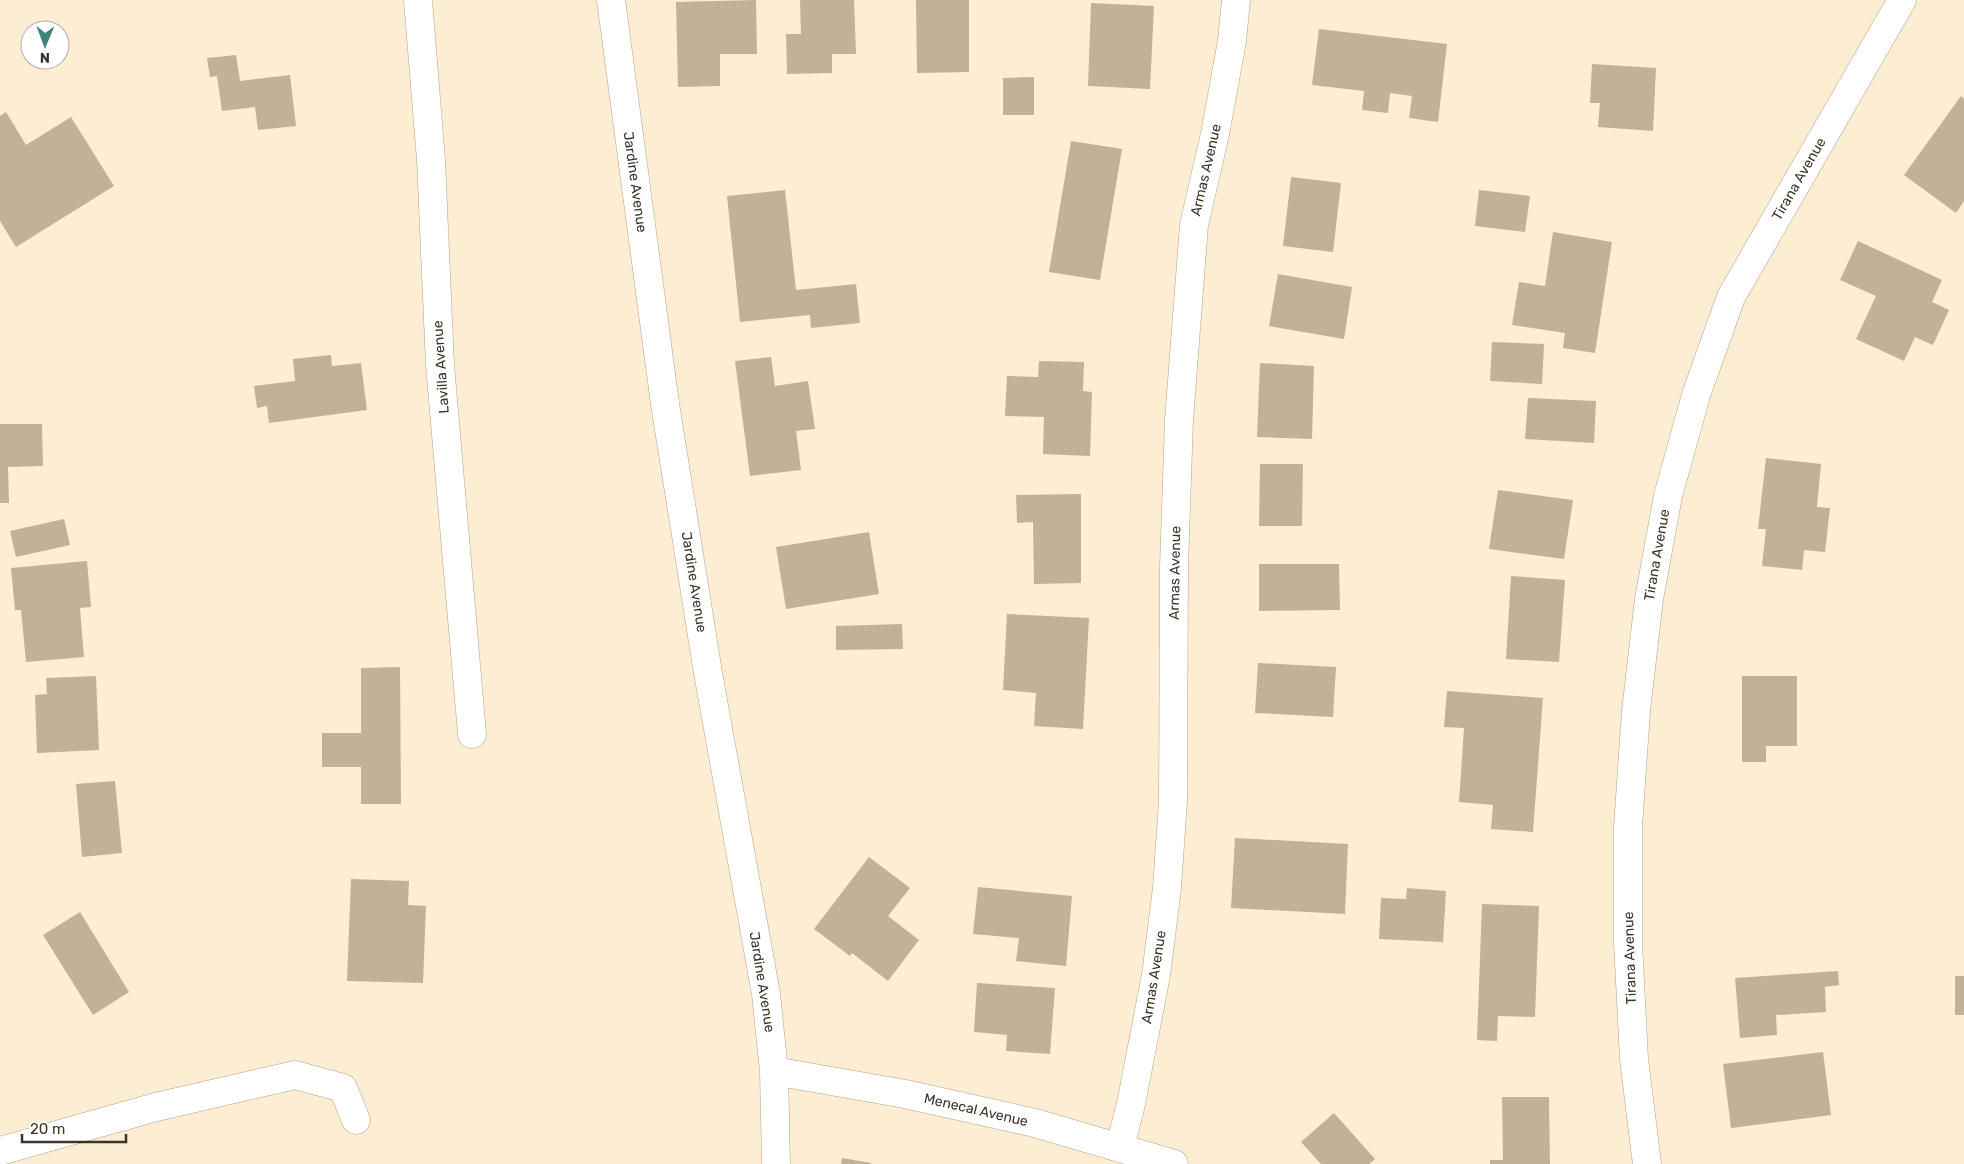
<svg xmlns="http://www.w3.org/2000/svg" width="1964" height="1164" viewBox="0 0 1964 1164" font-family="Rubik,sans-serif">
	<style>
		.building { fill: #c0b197 }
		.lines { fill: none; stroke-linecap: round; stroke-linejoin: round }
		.street-casing { stroke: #b2a389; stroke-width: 29 }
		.street { stroke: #fff; stroke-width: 28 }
		.labels { text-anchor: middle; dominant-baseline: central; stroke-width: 4.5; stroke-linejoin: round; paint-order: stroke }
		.street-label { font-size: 14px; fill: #3a3429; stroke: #fff }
	</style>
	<rect width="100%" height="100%" fill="#fdedd2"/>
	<path class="building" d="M756 0 757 54H720V86L678 87 676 2Z
		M800 0H854L856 54H832V73L787 74 786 34H801Z
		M916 0H969V72L917 73Z
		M1091 3 1154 6 1150 89 1088 86Z
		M1319 29 1447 44 1438 122 1409 118 1412 96 1390 93 1388 113 1362 110 1364 91 1312 85Z
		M236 55 240 81 290 75 296 126 258 130 255 107 222 111 217 76 210 77 207 58Z
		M1592 64 1656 68 1653 131 1598 127 1600 103H1590Z
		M1034 77V115H1003V78Z
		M1961 96 1964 99V201L1956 213 1904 175Z
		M6 112 26 145 71 117 114 186 16 247 0 221V116Z
		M1071 141 1122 149 1100 280 1049 272Z
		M1291 177 1341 183 1333 252 1283 246Z
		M785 190 796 290 856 284 860 323 811 328 810 315 740 322 727 196Z
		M1479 190 1530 196 1525 232 1475 226Z
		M1553 232 1612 242 1595 353 1563 348 1565 333 1512 325 1519 282 1545 286Z
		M1858 241 1942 280 1932 302 1949 310 1933 345 1915 337 1904 361 1856 339 1876 296 1840 280Z
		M1278 274 1352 287 1344 339 1269 326Z
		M1492 342 1544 344 1542 384 1490 381Z
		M331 355 332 366 361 363 367 410 269 423 267 406 257 408 254 386 295 381 293 359Z
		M771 357 775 386 808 381 815 429 796 431 801 470 750 476 735 361Z
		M1039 361 1084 362 1083 391 1092 392 1090 456 1043 454 1044 417 1005 416 1007 376 1038 377Z
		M1260 363 1314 366 1312 439 1257 437Z
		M1528 398 1596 401 1594 443 1525 439Z
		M0 424H42L43 466 8 467 9 503H0Z
		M1766 458 1821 464 1817 507 1830 508 1825 552 1804 550 1802 570 1762 566 1766 529H1758Z
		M1260 464H1303L1302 526H1259Z
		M1498 490 1573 500 1564 559 1489 549Z
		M1081 494V583L1034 584 1033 522 1017 523 1016 495Z
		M64 519 70 545 16 557 10 531Z
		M869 532 879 594 786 609 776 547Z
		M87 561 91 607 80 608 84 657 26 662 21 610H15L11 568Z
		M1259 564H1339L1340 610 1259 611Z
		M1511 576 1565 580 1559 662 1506 659Z
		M1007 614 1089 618 1083 729 1034 726 1036 693 1003 690Z
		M902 624 903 649 836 650V626Z
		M1258 663 1336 667 1333 717 1255 713Z
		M400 667 401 804H361V767H322V733H361V668Z
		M96 676 99 750 37 753 35 695 47 694 46 678Z
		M1742 676H1797V746H1766V762H1742Z
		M1447 691 1543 698 1533 832 1491 829 1493 805 1459 802 1464 728 1444 727Z
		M115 781 122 853 82 857 76 784Z
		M1235 838 1348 844 1345 914 1231 908Z
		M869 857 910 888 888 916 919 940 888 981 852 953 850 956 814 929Z
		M351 879 409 881 408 905 426 906 423 983 347 981Z
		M978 887 1072 896 1066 966 1016 961 1019 938 973 934Z
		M1407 888 1446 891 1443 942 1379 939 1381 898 1406 899Z
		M1482 904 1539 906 1535 1017 1498 1016 1497 1041 1477 1040Z
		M80 912 129 992 93 1015 43 935Z
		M1838 971 1839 985 1825 987 1826 1012 1776 1015 1777 1035 1740 1038 1735 978Z
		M1955 976H1964V1015H1955Z
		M977 983 1055 988 1050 1054 1006 1051 1007 1035 974 1032Z
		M1823 1052 1831 1115 1731 1128 1723 1064Z
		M1502 1097H1549L1550 1164H1490V1160H1503Z
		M1334 1113 1375 1159 1369 1164H1321L1301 1142Z
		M842 1158 871 1163V1164H841Z"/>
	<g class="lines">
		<defs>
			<path id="street" d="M418 0 431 160 440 365 472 734
				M611 0 665 404 708 673 766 994 774 1071 776 1164
				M774 1071 905 1094 1035 1123 1174 1164
				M1120 1147 1131 1104 1156 975 1167 888 1173 801 1174 567 1179 420 1194 225 1215 134 1232 41 1236 0
				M0 1151 156 1107 295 1075 343 1088 356 1120
				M1647 1164 1634 1059 1628 943V827L1636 711 1649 599 1668 496 1696 395 1731 297 1902 0"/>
		</defs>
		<use href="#street" class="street-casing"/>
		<use href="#street" class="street"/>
	</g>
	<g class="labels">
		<g class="street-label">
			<text transform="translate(1206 170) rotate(-77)">Armas Avenue</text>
			<text transform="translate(1799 179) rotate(-60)">Tirana Avenue</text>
			<text transform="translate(635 182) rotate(82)">Jardine Avenue</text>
			<text transform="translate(441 367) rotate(-94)">Lavilla Avenue</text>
			<text transform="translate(1657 555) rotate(-80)">Tirana Avenue</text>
			<text transform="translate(1175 573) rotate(-89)">Armas Avenue</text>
			<text transform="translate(694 582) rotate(81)">Jardine Avenue</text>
			<text transform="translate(1630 958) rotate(-92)">Tirana Avenue</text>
			<text transform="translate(1154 977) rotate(-81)">Armas Avenue</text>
			<text transform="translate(762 982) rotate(81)">Jardine Avenue</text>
			<text transform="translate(976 1110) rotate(13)">Menecal Avenue</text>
		</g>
	</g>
	<g transform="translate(45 45) rotate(181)"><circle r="24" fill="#ffffff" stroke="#b0aea9"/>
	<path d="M0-4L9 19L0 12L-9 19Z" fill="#3e8378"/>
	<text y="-8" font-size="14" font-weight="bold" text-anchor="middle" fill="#3a3429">N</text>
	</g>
	<path d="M22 1134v8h104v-8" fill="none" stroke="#3a3429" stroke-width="2.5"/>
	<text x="30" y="1134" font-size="15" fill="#3a3429" stroke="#ffffff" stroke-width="4" paint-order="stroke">20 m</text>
</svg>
